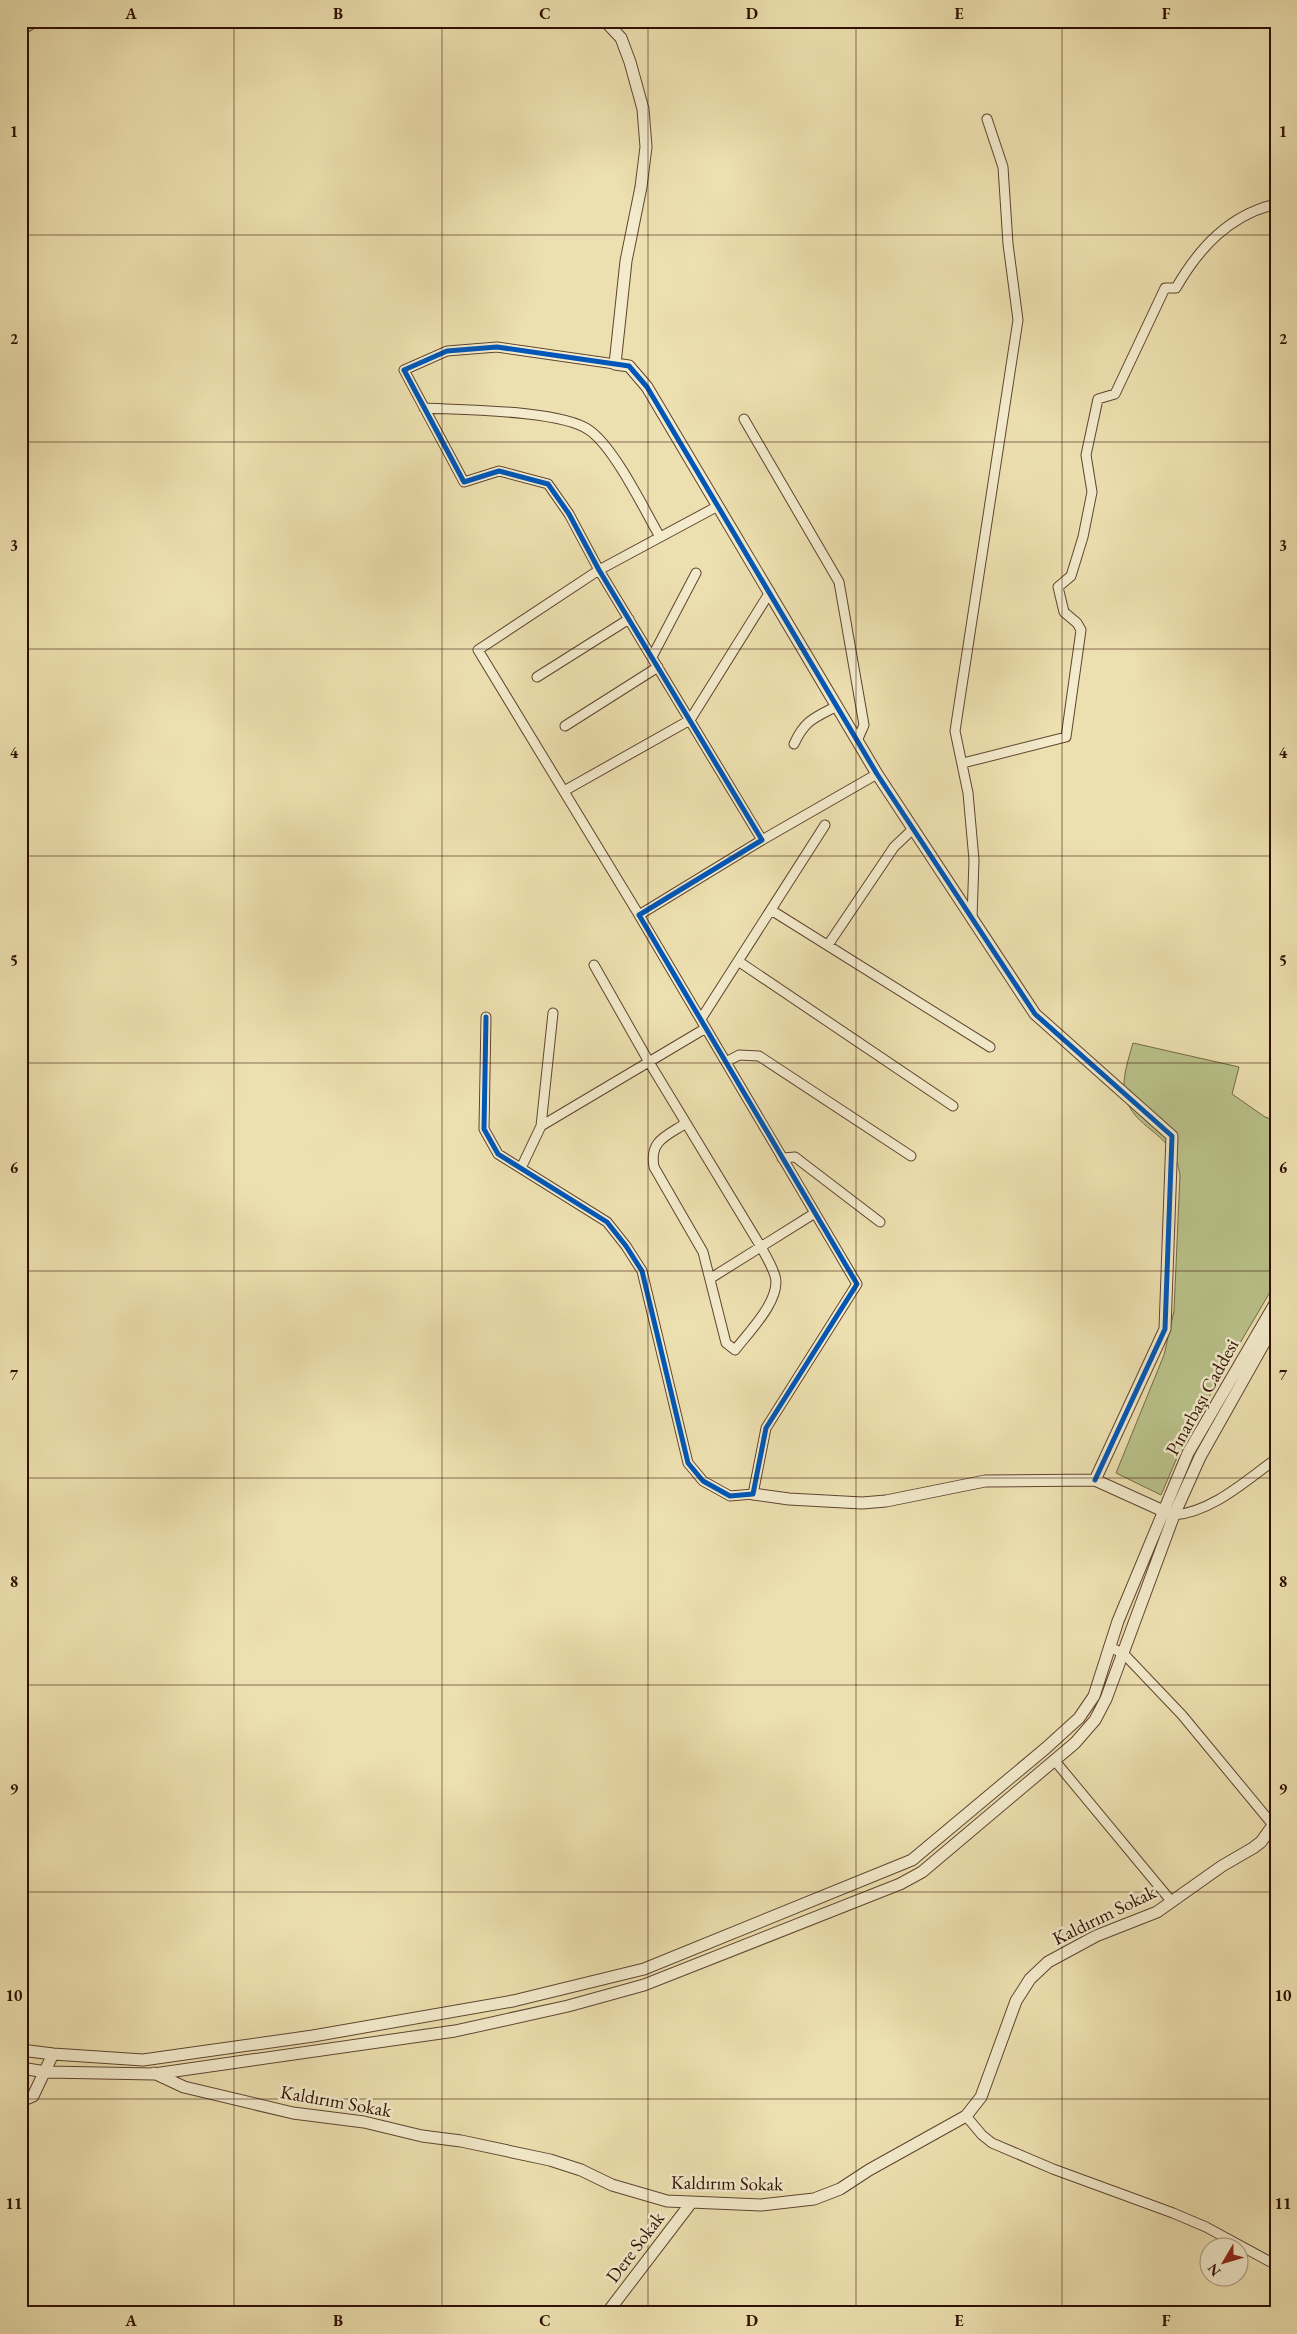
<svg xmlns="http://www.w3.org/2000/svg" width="1297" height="2334" viewBox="0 0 1297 2334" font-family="'EB Garamond',serif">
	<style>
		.green { fill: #bac28a; stroke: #756947 }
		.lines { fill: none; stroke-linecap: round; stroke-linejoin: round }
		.minor-casing { stroke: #5f442f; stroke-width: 11 }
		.tertiary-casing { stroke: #5f442f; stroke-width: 13 }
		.minor { stroke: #f3ebcc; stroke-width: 9 }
		.tertiary { stroke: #f3ebcc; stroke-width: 11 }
		.cycleway-casing { stroke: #f3ebcc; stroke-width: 8 }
		.cycleway { stroke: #0057b8; stroke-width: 5 }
		.grid { fill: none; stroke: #301004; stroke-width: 1; stroke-opacity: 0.55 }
		.labels { text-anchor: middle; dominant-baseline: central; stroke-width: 5; stroke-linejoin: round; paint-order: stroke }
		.street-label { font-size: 19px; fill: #301004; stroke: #f3ebcc }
		.neatline { fill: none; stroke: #301004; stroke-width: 2 }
		.grid-label { font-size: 16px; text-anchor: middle; font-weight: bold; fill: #301004 }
	</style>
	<rect width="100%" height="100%" fill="#ede0b0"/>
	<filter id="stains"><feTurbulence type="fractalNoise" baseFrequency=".004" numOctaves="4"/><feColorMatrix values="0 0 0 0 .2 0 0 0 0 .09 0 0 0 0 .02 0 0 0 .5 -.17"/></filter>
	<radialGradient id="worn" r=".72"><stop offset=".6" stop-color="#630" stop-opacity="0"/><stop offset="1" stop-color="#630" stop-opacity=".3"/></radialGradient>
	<path class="green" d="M1133 1043 1239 1067 1232 1094 1265 1117 1276 1121V1282L1217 1382 1179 1453 1161 1495 1116 1473 1164 1355 1174 1311 1180 1175C1178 1165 1176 1155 1169 1147 1154 1128 1131 1121 1125 1095 1121 1079 1129 1058 1133 1043Z"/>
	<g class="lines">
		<defs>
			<path id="minor" d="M424 408C462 410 561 410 589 430 614 447 644 509 660 537
				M744 419 839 582 864 725 857 741
				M652 657 696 573
				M537 677 629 619
				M565 726 658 667
				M794 744C805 720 814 718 837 706
				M963 763 1066 737 1081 630 1077 623 1064 612 1058 587 1071 576 1083 537 1092 492 1086 455 1098 399 1115 394 1165 288H1176C1199 248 1229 215 1276 204
				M564 791 690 720 770 592
				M762 840 877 774
				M771 910 990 1047
				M639 915 478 650 599 570 718 506
				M972 918 974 860 968 793 955 731 1018 320 1008 244 1003 167 987 119
				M828 945 894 847 913 829
				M738 961 953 1106
				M594 965 649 1062 761 1247C766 1256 772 1266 775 1276 782 1299 748 1333 735 1350L726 1343 703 1252 654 1167C649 1140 667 1136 686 1123
				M486 1017 484 1129 498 1154 607 1222 626 1246 642 1271 688 1463 703 1481 730 1496 753 1494 766 1428 857 1284 639 915 762 840 599 570 569 514 548 484 499 471 464 482 404 370 447 351 497 347 615 364
				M701 1019 825 825
				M726 1062 739 1055 759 1056 911 1156
				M541 1126 553 1013
				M782 1158 795 1157 880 1222
				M521 1168 541 1126 706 1028
				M711 1278 815 1213
				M1174 1515C1212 1512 1245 1481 1276 1459
				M1109 1647 1123 1653 1182 1715 1273 1825
				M1055 1761 1172 1902
				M966 2116 982 2135 992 2143 1053 2169 1173 2213 1206 2227 1276 2265"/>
			<path id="tertiary" d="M605 21 621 38 630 62 643 109 646 147 641 187 626 261 615 364 629 366 647 387 877 774 1035 1014 1172 1136 1165 1329 1095 1480
				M21 29 35 21
				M753 1494 789 1499 862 1503 886 1501 985 1481 1095 1480 1170 1514
				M21 2050 53 2054 143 2060 313 2036 513 2001 644 1969 912 1860 1046 1748 1079 1718 1094 1696 1118 1621 1188 1453 1276 1302
				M21 2068 46 2072 154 2074 455 2031 568 2006 644 1985 900 1884 922 1872 1075 1743 1095 1720 1106 1699 1174 1515 1200 1457 1276 1322
				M154 2073 184 2087 293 2113 364 2122 422 2136 461 2141 550 2160 581 2170 612 2185 667 2201 761 2205 814 2199 840 2189 869 2170 966 2116 981 2097 1016 2001 1030 1979 1048 1962 1096 1936 1157 1912 1222 1866 1253 1848 1261 1842 1276 1821
				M21 2101 33 2096 53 2054
				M607 2313 691 2203"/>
		</defs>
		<use href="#minor" class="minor-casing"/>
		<use href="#tertiary" class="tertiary-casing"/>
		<use href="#minor" class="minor"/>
		<use href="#tertiary" class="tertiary"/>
		<defs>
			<path id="cycleway" d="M486 1017 484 1129 498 1154 607 1222 626 1246 642 1271 688 1463 703 1481 730 1496 753 1494 766 1428 857 1284 639 915 762 840 599 570 569 514 548 484 499 471 464 482 404 370 447 351 497 347 629 366 647 387 877 774 1035 1014 1172 1136 1165 1329 1095 1480"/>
		</defs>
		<use href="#cycleway" class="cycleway-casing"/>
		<use href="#cycleway" class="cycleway"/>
	</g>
	<path class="grid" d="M234 21V2313M442 21V2313M648 21V2313M856 21V2313M1062 21V2313M21 235H1276M21 442H1276M21 649H1276M21 856H1276M21 1063H1276M21 1271H1276M21 1478H1276M21 1685H1276M21 1892H1276M21 2099H1276"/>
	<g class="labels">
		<g class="street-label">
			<text transform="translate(1202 1397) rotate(-61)">Pınarbaşı Caddesi</text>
			<text transform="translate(1104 1915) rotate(-26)">Kaldırım Sokak</text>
			<text transform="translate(336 2101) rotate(10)">Kaldırım Sokak</text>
			<text transform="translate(727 2183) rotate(1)">Kaldırım Sokak</text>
			<text transform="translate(635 2247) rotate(-53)">Dere Sokak</text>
		</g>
	</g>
	<rect width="1297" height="2334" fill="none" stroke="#ede0b0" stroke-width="55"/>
	<g transform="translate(1224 2262) rotate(232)"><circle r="24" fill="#f3ebcc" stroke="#a5937c"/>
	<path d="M0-4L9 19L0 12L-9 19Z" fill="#8f2418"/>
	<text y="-8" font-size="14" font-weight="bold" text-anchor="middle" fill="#301004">N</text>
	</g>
	<rect x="28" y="28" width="1242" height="2278" class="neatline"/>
	<g class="grid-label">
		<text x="131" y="19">A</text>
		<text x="338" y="19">B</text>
		<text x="545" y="19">C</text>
		<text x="752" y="19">D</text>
		<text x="959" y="19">E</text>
		<text x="1166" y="19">F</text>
		<text x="14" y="137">1</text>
		<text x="1283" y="137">1</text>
		<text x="14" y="344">2</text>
		<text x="1283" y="344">2</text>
		<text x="14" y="551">3</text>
		<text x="1283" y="551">3</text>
		<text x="14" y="758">4</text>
		<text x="1283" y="758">4</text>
		<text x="14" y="966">5</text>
		<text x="1283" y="966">5</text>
		<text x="14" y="1173">6</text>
		<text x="1283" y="1173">6</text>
		<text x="14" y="1380">7</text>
		<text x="1283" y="1380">7</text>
		<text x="14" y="1587">8</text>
		<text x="1283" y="1587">8</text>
		<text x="14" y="1794">9</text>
		<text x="1283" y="1794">9</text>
		<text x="14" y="2001">10</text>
		<text x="1283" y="2001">10</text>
		<text x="14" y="2209">11</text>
		<text x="1283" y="2209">11</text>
		<text x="131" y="2326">A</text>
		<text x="338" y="2326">B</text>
		<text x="545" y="2326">C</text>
		<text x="752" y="2326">D</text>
		<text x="959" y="2326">E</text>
		<text x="1166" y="2326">F</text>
	</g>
	<rect width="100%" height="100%" filter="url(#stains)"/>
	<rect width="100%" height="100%" fill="url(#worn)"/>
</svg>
